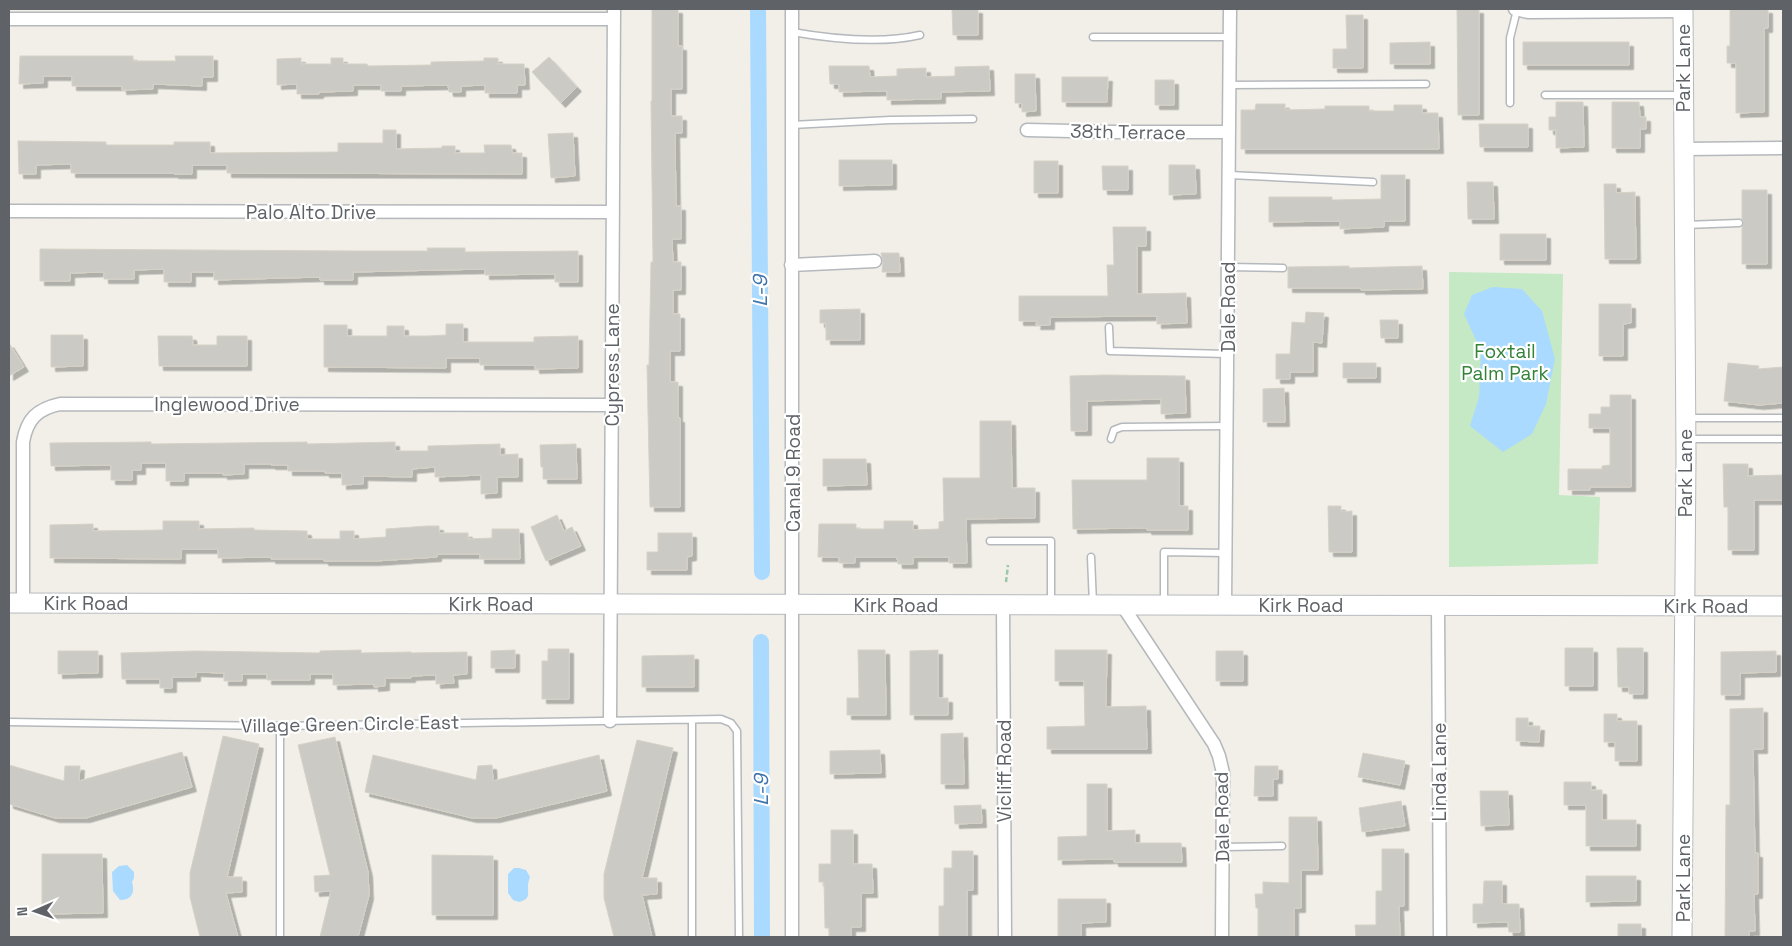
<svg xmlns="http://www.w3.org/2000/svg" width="1792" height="946" viewBox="0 0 1792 946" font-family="'Space Grotesk',sans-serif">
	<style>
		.green { fill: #c5e8c5 }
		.water { fill: #aadaff }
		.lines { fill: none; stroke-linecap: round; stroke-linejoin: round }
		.canal { stroke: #aadaff; stroke-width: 16 }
		.building { fill: #cccac5; stroke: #d6d1c6; filter: url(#shadow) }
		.lane-casing { stroke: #b5b8bc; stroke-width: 9 }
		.street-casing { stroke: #b5b8bc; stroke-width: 15 }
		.secondary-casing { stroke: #b6babf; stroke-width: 21 }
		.path { stroke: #9cc7a9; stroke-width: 2.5; stroke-dasharray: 5 2.5; stroke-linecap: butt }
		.lane { stroke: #fff; stroke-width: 6 }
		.street { stroke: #fff; stroke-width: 12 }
		.secondary { stroke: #fff; stroke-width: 19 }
		.labels { text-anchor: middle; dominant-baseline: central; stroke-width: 4.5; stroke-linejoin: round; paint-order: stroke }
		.street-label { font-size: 19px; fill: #5f6368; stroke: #fff }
		.park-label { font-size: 19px; fill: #348238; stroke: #fff }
		.water-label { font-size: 20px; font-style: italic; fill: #4174aa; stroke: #fff }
	</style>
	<defs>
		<filter id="shadow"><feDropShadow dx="4.5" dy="4.5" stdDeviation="0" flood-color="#0004"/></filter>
	</defs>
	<rect width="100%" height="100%" fill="#f1efe8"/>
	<path class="green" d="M1449 272 1563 274 1559 495 1600 497 1598 564 1449 567Z"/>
	<path class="water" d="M1493 287 1522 289 1542 311 1555 359 1546 404 1532 434 1503 452 1470 426 1479 397 1481 351 1464 314 1472 295Z
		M127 865 134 872V878L132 882C135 892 132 900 120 900L113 891 112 872 119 866Z
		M514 868H519L526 870 530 877C529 880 528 883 528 886 528 895 530 899 519 902L513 900 508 893V874Z"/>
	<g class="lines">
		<path class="canal" d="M758 9 762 572
			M761 642 762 937"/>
	</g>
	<path class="building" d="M652 9H678V46H682V89H671V116H682V133H675L676 206H681V239H672L673 262H681V290H673V314H680V351H670V382H678V418H680V507H650L647 365H649L651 262H653L651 101H652Z
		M952 9H978V35H953Z
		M1457 9H1479V115H1458Z
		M1730 9H1768V28H1764V112L1736 113V63H1727V46H1730Z
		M1346 15H1363V68H1333V49H1347Z
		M1430 42V64H1390V43Z
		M1523 42H1629V65H1523Z
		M20 56H133V61H176L175 56H213V77H202V86L153 84V89L122 90V86H72V76H43V83L19 84Z
		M549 57 577 87 561 103 532 72Z
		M301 58V64H331V58H343V64H367L368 66 431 65V62L484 61V58H498V64H524L525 85H517V93H485V85L461 86V92H449L448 85 401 86V91H381V85H353V91L319 92V94H297V84L277 85V59Z
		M829 66H869L870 77 897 76V69L926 68V77L955 76V67L989 66 990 91 941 92V99L887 100V91L839 92V84H830Z
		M1015 74H1035L1036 111 1022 112V103H1015Z
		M1062 77H1108L1107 102H1062Z
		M1155 80H1174V105H1155Z
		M1556 102H1583L1584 147 1556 148V130H1549V117H1556Z
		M1612 102H1639L1640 117H1646V129H1640V148H1612Z
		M1256 104H1285V110L1325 109V106H1369V111H1394V105H1422V113H1438L1439 149H1241V110H1255Z
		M1479 124H1528V147H1480Z
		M383 130H396V149L442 148V146H455V153H485L484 145H511L512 153H522V174L227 173V165H192V174H174V173H71V164L36 165V174H19L18 141 106 142V145H174V142H210V153L338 152V143H383Z
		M573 133 575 176 551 178 548 134Z
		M839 160H892V185L839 186Z
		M1034 161H1058V193H1034Z
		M1169 165H1195L1196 194 1169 195Z
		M1102 166H1128V190H1103Z
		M1381 175H1405V221H1384V227L1340 229V221L1269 222V197H1332V200L1381 199Z
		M1467 182H1493L1494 219H1468Z
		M1604 184H1616V193L1635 192 1636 259H1605Z
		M1742 190H1767V264H1742V227L1744 223 1742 219Z
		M1113 227H1146V246H1137V294L1186 293 1187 323 1157 324V316L1050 317V325H1036L1037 321H1019V296H1108L1107 265H1114Z
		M1500 234H1546V260H1500Z
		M427 248H465V252L578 251V282H555V274L485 275V269L353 272V280H320V277L214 280V272H191V282H164V269L134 270V279H104V272L70 273V281H40V249L353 251H428Z
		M881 253H899L900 272H882L883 261Z
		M1349 266V268L1422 266 1423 289 1361 290V288H1288V267Z
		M1599 304H1631V323L1623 324V356H1599Z
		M860 309V340H826V323H820V310Z
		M1306 312 1324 313 1322 343 1313 342V372H1290V379H1276V354H1290L1292 322 1305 323Z
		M1380 320H1398V338H1381Z
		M446 324H463V342H534V337L578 336V368L535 369V365H480V358H446V368L324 367V325H347V336H387V326H404V336H428L446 335Z
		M51 335H83V366L51 367Z
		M158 336H192L193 345H217V336H247V366H159Z
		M9 343 24 367 9 376Z
		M1343 363H1376V378H1343Z
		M1728 363 1759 366 1758 369 1783 367V403L1759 405 1724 401Z
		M1105 375 1185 376 1186 413 1161 414V399L1087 401V431H1071L1070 376Z
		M1284 388 1285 422H1263V389Z
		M1610 395H1631V487H1590V490H1568V469H1602V466L1610 465V428H1589V414H1601V407H1610Z
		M980 421H1011L1012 488H1035V518L966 519 967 563H949V557H913V564H898L897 557H855V563H839V557H818L819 524H856V529H884V521H913V530L939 529V522L944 521 943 478H980Z
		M151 442V444L307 442V444L395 442V451H428V446L500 444V455L518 454V477H497V493L481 494V475L435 477V467L412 469V477L363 476V484L342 485V473H325V471H288V465H271V464H244V474L223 475V473H184V481H166V463H141V470H132V480H111V465L51 466 50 443Z
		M576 444 577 479H543V467H541L540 445Z
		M1147 458H1179V506H1188V530H1147V528L1073 529 1072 480H1147Z
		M823 459H866L867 485 823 486Z
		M1723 464H1748V476L1783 475V500H1754V550H1728V507H1724Z
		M1328 506H1341V512L1352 511V552H1329Z
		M557 515 564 531 572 527 581 546 546 561 531 527Z
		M163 521H199V529L254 528V530L307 531V539H340V531H354V539L386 537V529L427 526H439V533H468V539L492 538V529H519L520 559H480V554H437V557L375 561H324V559H271V557L218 558V549H181V559L50 558V525L93 524V531L163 530Z
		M658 533H692V556L687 557V570H647V552H658Z
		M1565 648H1593V686H1565Z
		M1617 648H1643V694H1629V687H1618Z
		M548 649H569V699H542V661H548Z
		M361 650V653L411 652V653L467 652V674L453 675 454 683 436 684V675L411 676V678H385V686L374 687V684L333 685V674H310V680H267V674H242V681H224V673L196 672V677H172V688H160V679H122L121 653 196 651 320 653V651Z
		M515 650V668H491V651Z
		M858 650H885L886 715H847V698H859Z
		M938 650V698H948V715H910V651Z
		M1055 650H1107L1106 707 1146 706 1147 749H1047V727L1085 726 1084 681H1055Z
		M58 651H98V673L58 674Z
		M1216 651H1243V681H1216Z
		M1776 651V672L1740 673V695H1721V652Z
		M694 655V687H642V656Z
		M1763 708V749H1753L1755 853H1758V894H1754L1755 931H1749V937H1725L1726 805H1730V709Z
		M1604 714H1617V721H1637V761H1615V742H1604Z
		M1516 718H1528V726H1540L1539 742 1516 741Z
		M963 733 964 784H941V734Z
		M223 736 259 744 227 877H242V892L226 893 238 937H200L190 897V873Z
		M335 737 368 872 369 895 358 937H320L331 891 315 892 314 876 330 875 298 745Z
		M637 740 673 748 642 878H657V894L642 895 652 937H614L604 898V874Z
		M880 750 881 773 830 774V751Z
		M182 752 192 787 86 818H55L9 804V765L64 781 65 766H80L79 781Z
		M1363 753 1405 761 1400 785 1358 777Z
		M373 755 476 780 478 766 492 765 493 781 599 755 607 791 496 818H472L365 792Z
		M1255 766H1278V779H1273V796H1254Z
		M1564 782H1591V790H1602V820H1636V846H1586V805H1564Z
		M1087 784H1107V831L1135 830V843H1181L1182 862H1114V859L1058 860V837L1087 836Z
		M1480 791H1508L1509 825 1481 826Z
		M1401 801 1405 826 1362 832 1359 808Z
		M981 805 982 823 955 824 954 806Z
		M1289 817H1317L1318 870H1301V908H1294V937H1258V908H1256L1255 894H1263V882L1289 883Z
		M831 830H853V864H872L873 893H861V927H851V937H829V928H825L824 882H819V864H831Z
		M1382 849H1404V906H1399L1400 937H1356L1355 925H1376V891H1382Z
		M952 851H973V890H967V937H939V906H944V868H952Z
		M42 854H102L103 913 42 914Z
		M432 855 493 856V915H432Z
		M1586 876H1636V901L1586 902Z
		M1484 881H1502V904H1519L1520 932H1509L1508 922 1473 923V904H1483Z
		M1058 899H1106V922L1081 923V937H1058Z
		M1618 924H1641V937H1618Z"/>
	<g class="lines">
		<defs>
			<path id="lane" d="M792 32C832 39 881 44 920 35
				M1093 37H1230
				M1230 85 1426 84
				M1545 95H1682
				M1510 103V38L1517 10
				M791 125 890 120 973 119
				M1229 175 1373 182
				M1685 225 1739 223
				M1228 267 1283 268
				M1109 327 1110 351 1227 354
				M1687 418H1783
				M1111 439 1114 430 1122 427 1227 426
				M1687 439H1783
				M990 541H1051V604
				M1091 557 1093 604
				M1164 604V552L1226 553
				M692 720V937
				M9 722 280 726 721 719 731 723 737 731 739 937
				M280 726V937
				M1223 847 1282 846"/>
			<path id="street" d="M1515 9 1528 12 1683 11
				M9 19H614
				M1027 130 1116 132H1229
				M1684 149 1783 148
				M9 211 613 212
				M791 265 875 261
				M23 603V442C27 419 37 409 60 404L612 405
				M1003 605 1005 937
				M1122 605 1214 744 1219 756 1223 773 1222 937
				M1225 605 1230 9
				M1438 606 1440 937
				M610 721 614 9
				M792 937C794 628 790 318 792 9"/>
			<path id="secondary" d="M9 603 1783 606
				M1682 937 1686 457 1683 9"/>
		</defs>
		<use href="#lane" class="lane-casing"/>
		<use href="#street" class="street-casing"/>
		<use href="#secondary" class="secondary-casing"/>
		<path class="path" d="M1006 582 1008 565"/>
		<use href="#lane" class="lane"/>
		<use href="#street" class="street"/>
		<use href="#secondary" class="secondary"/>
	</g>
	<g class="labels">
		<g class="street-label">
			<text transform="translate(1683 68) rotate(-90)">Park Lane</text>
			<text transform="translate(1128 132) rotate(1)">38th Terrace</text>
			<text x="311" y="212">Palo Alto Drive</text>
			<text transform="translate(1228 307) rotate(-90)">Dale Road</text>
			<text transform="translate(612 365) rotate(-90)">Cypress Lane</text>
			<text x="227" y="404">Inglewood Drive</text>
			<text transform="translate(793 473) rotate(-90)">Canal 9 Road</text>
			<text transform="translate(1685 473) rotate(-90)">Park Lane</text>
			<text x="86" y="603">Kirk Road</text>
			<text x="491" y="604">Kirk Road</text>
			<text x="896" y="605">Kirk Road</text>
			<text x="1301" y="605">Kirk Road</text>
			<text x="1706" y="606">Kirk Road</text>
			<text transform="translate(350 724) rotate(-1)">Village Green Circle East</text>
			<text transform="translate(1004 771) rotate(-90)">Vicliff Road</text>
			<text transform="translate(1439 772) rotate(-90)">Linda Lane</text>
			<text transform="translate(1222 817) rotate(-91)">Dale Road</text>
			<text transform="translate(1683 878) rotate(-90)">Park Lane</text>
		</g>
		<g class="park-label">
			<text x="1505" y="351">Foxtail<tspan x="1505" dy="22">Palm Park</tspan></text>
		</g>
		<g class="water-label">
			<text transform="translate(760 291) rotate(-90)">L-9</text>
			<text transform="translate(761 790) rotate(-90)">L-9</text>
		</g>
	</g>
	<rect width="1792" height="946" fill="none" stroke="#5f6368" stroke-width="20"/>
	<g transform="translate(35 911) rotate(268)" stroke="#ffffff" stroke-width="4" paint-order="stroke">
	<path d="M0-4L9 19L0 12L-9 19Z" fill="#5f6368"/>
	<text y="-8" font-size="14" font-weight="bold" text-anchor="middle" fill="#5f6368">N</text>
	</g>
</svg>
